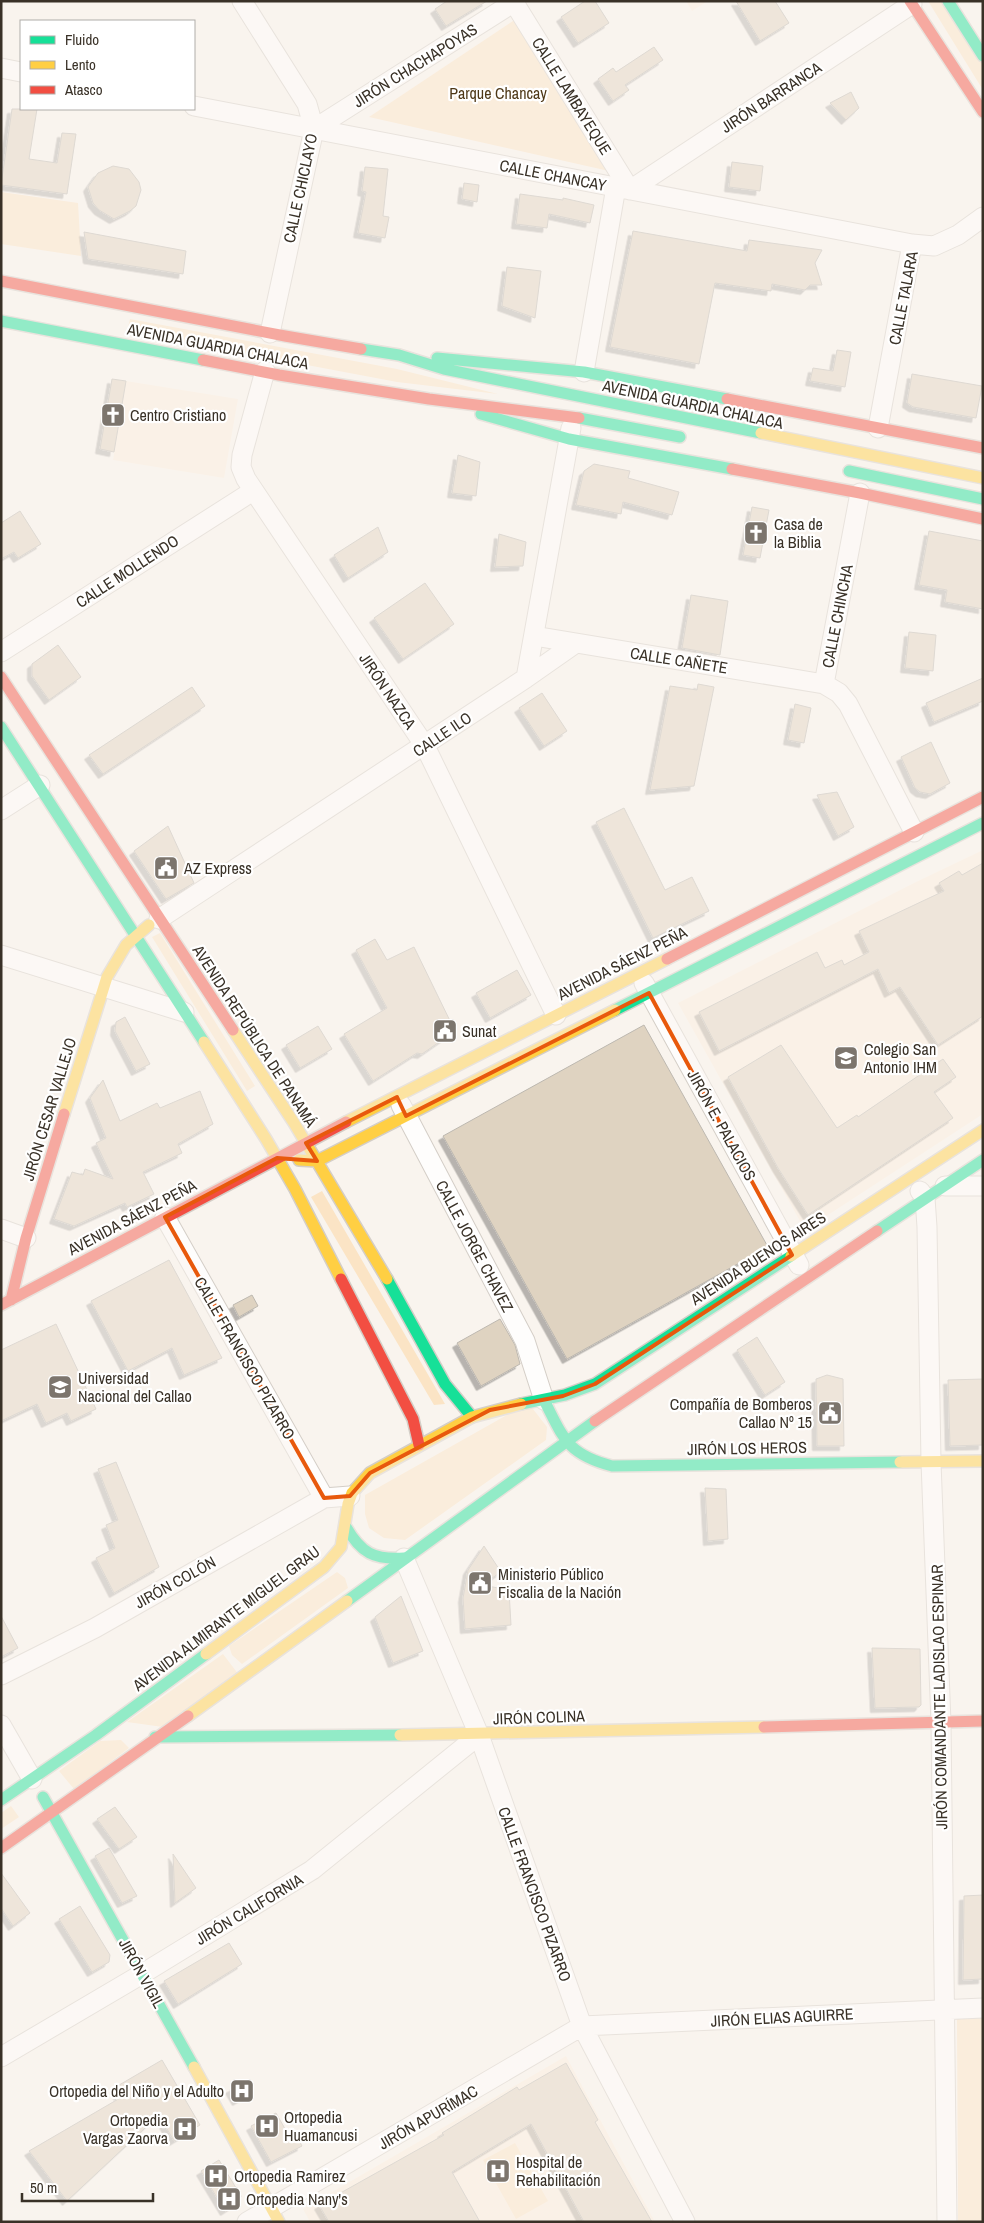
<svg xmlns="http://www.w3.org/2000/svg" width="984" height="2223" viewBox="0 0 984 2223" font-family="'Archivo Narrow',sans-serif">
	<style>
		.built { fill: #fbeede }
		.green { fill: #fbe4c5 }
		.building { fill: #dfd3c1; stroke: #bdb8b0; filter: url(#shadow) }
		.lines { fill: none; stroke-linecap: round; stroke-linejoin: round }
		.street-casing { stroke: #d4cec7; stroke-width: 21 }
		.fast-casing { stroke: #d4cec7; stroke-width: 14 }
		.slow-casing { stroke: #d4cec7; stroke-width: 14 }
		.jam-casing { stroke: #d4cec7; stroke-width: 14 }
		.street { stroke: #fefdfc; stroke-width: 19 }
		.fast { stroke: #16e098; stroke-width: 11 }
		.slow { stroke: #ffcf43; stroke-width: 11 }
		.jam { stroke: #f24e42; stroke-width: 11 }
		.marked { fill: none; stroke: #e8590c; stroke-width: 4; stroke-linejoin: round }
		.labels { text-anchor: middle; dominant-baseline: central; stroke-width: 4.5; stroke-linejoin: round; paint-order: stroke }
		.street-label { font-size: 16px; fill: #393127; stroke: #fff }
		.park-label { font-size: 16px; fill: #4e3817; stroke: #fff }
		.poi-label { font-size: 16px; fill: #393127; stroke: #fff; text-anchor: start }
	</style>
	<defs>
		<filter id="shadow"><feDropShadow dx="-4.5" dy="4.5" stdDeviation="0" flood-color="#0004"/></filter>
	</defs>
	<rect width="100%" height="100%" fill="#f9f4ee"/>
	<path class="built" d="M686 1H708L692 11Z
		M126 381 238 399 224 478 113 460Z
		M983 850V1114L805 1230 678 1003 916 882Z
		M566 2056 655 2222H310L303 2209Z"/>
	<path class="green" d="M928 1H945L983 61V90Z
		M516 19 609 171 369 117Z
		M1 192 78 203 81 256 1 244Z
		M130 319 397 369 498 394 397 382 127 331Z
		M160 933 255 1086 247 1091 152 937Z
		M322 1191 445 1404 434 1405 311 1197Z
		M521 1407 533 1409 547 1427 546 1440 405 1540 384 1538 369 1528 365 1514V1495Z
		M337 1572 345 1578 348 1588 242 1664 232 1655 229 1646Z
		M223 1654 239 1675 163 1727 127 1722Z
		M121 1740 129 1748 74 1789 59 1771 100 1741Z
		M11 1806 19 1817 1 1829V1813Z
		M983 2014V2222H958L957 2015Z
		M515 2143 548 2201 516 2219 483 2160Z"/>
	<path class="building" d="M447 1H487L446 26 435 9Z
		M585 1H595L609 23 578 43 561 17Z
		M736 1H775L789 23 760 41Z
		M654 47 663 60 625 85 629 90 613 101 598 79 613 68 616 72Z
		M851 92 859 108 846 120 830 103Z
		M12 109H37L29 159 57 163 62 133 76 134 67 194 1 185Z
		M732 162 763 166 760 191 729 187Z
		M113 166 129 169 139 182 141 190 136 206 130 211 114 219 99 210 93 203 88 187 98 173Z
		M365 167 388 169 383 216 389 217 385 238 358 233 366 192 362 191Z
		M464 183 479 185 477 202 462 199Z
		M520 194 563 200V198L594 205 590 223 549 214 547 228 516 224Z
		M633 231 747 251 749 240 822 250 815 263 822 285H810L805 290 772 284 771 291 715 283 699 364 610 347Z
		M84 232 186 251 183 274 88 259Z
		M507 267 541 271 535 318 502 306Z
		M837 350 851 352 845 387 810 381 813 368 833 371Z
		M912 374 982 386 976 418 913 407 907 403Z
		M112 379 126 381 114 452 100 449Z
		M458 455 480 462 476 496 452 493Z
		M594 464 630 471 628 478 679 492 672 515 623 502 621 514 576 505 584 471Z
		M752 507 769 510 760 558 743 555Z
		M20 511 41 544 18 558 14 552 1 559V523Z
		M378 527 388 552 348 578 334 555Z
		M929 531 983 541V609L945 602 947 590 919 585Z
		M499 534 526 542 523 566 495 567Z
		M425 583 454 624 403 659 374 618Z
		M691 595 728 601 720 655 682 648Z
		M909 632 936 635 933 671 905 668Z
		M58 645 81 677 49 700 32 676V664Z
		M983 678V701L934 722 926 703Z
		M698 684 714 687 694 786 650 790 670 686 697 690Z
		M192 687 205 706 103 774 89 755Z
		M542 693 567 731 544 746 519 708Z
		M795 704 811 708 804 743 788 740Z
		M931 742 950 783 930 794 920 792 915 788 901 757Z
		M837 792 854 827 838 836 817 795Z
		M624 808 665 890 692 877 709 911 653 938 596 822Z
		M168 826 194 883 166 899 134 851Z
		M983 863V1016L938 1045 900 987 889 993 878 969 719 1051 699 1012 817 952 825 968 842 960 844 965 869 952 859 931 944 891 939 883 959 871 962 875Z
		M375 939 387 960 414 947 455 1031 422 1054 417 1053 373 1081 344 1034 387 1008 356 950Z
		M517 970 531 995 490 1018 476 993Z
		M125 1017 150 1064 136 1071 115 1031 116 1022Z
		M644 1025 768 1247 567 1359 443 1136Z
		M318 1026 332 1049 300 1068 286 1045Z
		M781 1045 837 1128 857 1115 858 1117 943 1059 956 1077 934 1092 953 1118 808 1215 778 1168 728 1077Z
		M103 1080 120 1121 157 1103 160 1108 200 1091 213 1124 178 1144 182 1153 143 1172 154 1194 127 1207 125 1203 74 1226 54 1219 72 1172 83 1175 85 1169 113 1179 96 1143 106 1138 90 1098Z
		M169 1260 222 1358 184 1375 172 1348 128 1371 91 1301Z
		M252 1295 258 1306 239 1317 233 1305Z
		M500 1319 515 1345 520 1364 481 1386 457 1343Z
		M56 1324 96 1409 71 1421 67 1413 46 1423 37 1404 1 1421V1350Z
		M757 1337 785 1382 765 1395 737 1350Z
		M827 1375 843 1379 844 1446H817L816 1379Z
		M983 1379V1445L950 1446 948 1380Z
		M116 1462 159 1567 114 1593 96 1558 115 1548 106 1525 118 1520 98 1469Z
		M705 1488 726 1489 728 1539 708 1541Z
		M484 1546 501 1572 482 1585 509 1590 511 1625 465 1629 463 1598 468 1570Z
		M401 1596 423 1651 393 1663 375 1617Z
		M1 1616 18 1648 1 1657Z
		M872 1648 920 1649 921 1705 919 1707 875 1708Z
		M115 1807 137 1837 119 1849 97 1819Z
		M109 1848 137 1896 122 1903 95 1856Z
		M173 1854 196 1888 175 1903Z
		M1 1873 30 1913 13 1926 1 1908Z
		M983 1895V1979L963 1980 964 1896Z
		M80 1906 110 1955 109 1962 92 1972 59 1919Z
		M229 1943 242 1964 178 2004 164 1981Z
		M162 2060 200 2125 174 2141 159 2115 67 2201 29 2151 120 2098 114 2088Z
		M566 2063 598 2120 595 2122 652 2222H584L531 2124 452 2172 480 2222H329L319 2205 444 2135 442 2133 517 2087 519 2090Z
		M247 2080 253 2092 237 2101 230 2089Z
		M276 2113 288 2134 294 2131 302 2146 271 2162 251 2126Z
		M219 2160 241 2196 239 2202 225 2211 201 2171Z"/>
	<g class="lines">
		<defs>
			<path id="street" d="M242 1 307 104 314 129 270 333
				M513 1 630 190 912 4
				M1 68 21 72
				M194 106 912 244 934 246 958 235 983 217
				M314 129 516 1
				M265 371 242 455 241 467 246 479 425 746 556 1015
				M584 372 616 187
				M878 428 912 244
				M860 493 824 684 839 693 848 704 914 832
				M534 636 824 684
				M1 652 253 491
				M526 678 576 643
				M1 810 40 785
				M159 919 526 678 571 428
				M1 955 184 1012
				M644 983 799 1265
				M401 1105 525 1341 544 1400
				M945 1186H983
				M920 1191 925 1198 927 1227 931 1462 941 1723 947 2222
				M165 1217 324 1498
				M1 1229 26 1238
				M404 1558 479 1735 582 2026 685 2222
				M1 1675 95 1628 324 1498 350 1496
				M1 1725 32 1779
				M1 2057 142 1974 312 1870 479 1735
				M247 2222 582 2026 983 2008"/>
			<path id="fast" d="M948 1 983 56
				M1 321 203 360
				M361 349 399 355 444 369 761 433
				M437 358 584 372 727 399
				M481 414 569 439 732 469
				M579 418 680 437
				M849 471 983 499
				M1 727 204 1042
				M615 1010 983 823
				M877 1231 983 1160
				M387 1279 445 1384 472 1417
				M544 1400C564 1439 567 1454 612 1466L900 1462
				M521 1404 565 1395 595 1384 791 1256
				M346 1527C361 1553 374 1560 404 1558
				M347 1601 595 1421
				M155 1737 400 1735
				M43 1797 194 2067
				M1 1800 96 1735 206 1654"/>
			<path id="slow" d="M761 433 983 478
				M233 1030 294 1123 387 1279
				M204 1042 266 1139 295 1189 341 1279
				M64 1114 107 977 126 945 149 925
				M346 1122 667 959
				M299 1160 317 1161 615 1010
				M791 1256 983 1130
				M900 1462 983 1461
				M206 1654 324 1567 341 1547 348 1504 352 1493 370 1473 472 1417 521 1404
				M188 1716 347 1601
				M400 1735 764 1727
				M194 2067 279 2222"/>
			<path id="jam" d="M910 1 983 112
				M1 281 285 336 361 349
				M203 360 279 375 429 399 579 418
				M727 399 983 448
				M732 469 860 493 983 519
				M1 677 233 1030
				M667 959 983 797
				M341 1279 413 1419 419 1445
				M11 1300 26 1238 64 1114
				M1 1305 346 1122
				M595 1421 877 1231
				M764 1727 983 1721
				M1 1848 188 1716"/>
		</defs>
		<use href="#street" class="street-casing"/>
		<use href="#fast" class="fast-casing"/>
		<use href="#slow" class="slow-casing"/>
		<use href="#jam" class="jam-casing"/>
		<use href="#street" class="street"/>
		<use href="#fast" class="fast"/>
		<use href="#slow" class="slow"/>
		<use href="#jam" class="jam"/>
	</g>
	<path d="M0 0H984V2223H0ZM649 993 792 1255 595 1384 563 1396 490 1410 370 1473 350 1496 324 1498 165 1217 277 1158 317 1161 306 1143 397 1097 406 1116Z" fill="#f9f4ee" fill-opacity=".55" fill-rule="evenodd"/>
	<path class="marked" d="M649 993 792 1255 595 1384 563 1396 490 1410 370 1473 350 1496 324 1498 165 1217 277 1158 317 1161 306 1143 397 1097 406 1116Z"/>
	<defs>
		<symbol id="church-square" viewBox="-11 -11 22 22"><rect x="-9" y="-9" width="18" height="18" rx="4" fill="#7c756d" stroke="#fff"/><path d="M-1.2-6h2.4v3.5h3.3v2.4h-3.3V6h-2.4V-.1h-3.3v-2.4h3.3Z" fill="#fff"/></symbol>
		<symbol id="civic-square" viewBox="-11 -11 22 22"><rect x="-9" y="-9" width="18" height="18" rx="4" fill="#7c756d" stroke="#fff"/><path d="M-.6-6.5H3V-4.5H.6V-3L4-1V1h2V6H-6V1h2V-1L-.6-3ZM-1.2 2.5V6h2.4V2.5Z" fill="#fff"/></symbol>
		<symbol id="university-square" viewBox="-11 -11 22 22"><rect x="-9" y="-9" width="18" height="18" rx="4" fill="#7c756d" stroke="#fff"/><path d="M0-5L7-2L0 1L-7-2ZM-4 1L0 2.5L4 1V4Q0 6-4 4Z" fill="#fff"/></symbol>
		<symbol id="hospital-square" viewBox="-11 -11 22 22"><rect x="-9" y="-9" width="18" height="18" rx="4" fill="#7c756d" stroke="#fff"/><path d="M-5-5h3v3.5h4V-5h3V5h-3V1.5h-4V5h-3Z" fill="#fff"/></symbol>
	</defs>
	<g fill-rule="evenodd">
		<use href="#church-square" x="99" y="401" width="28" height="28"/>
		<use href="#church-square" x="742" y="519" width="28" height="28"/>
		<use href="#civic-square" x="152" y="854" width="28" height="28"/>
		<use href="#civic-square" x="431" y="1017" width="28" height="28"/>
		<use href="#university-square" x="832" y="1044" width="28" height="28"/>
		<use href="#university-square" x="46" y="1373" width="28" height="28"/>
		<use href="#civic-square" x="816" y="1399" width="28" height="28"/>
		<use href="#civic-square" x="466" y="1569" width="28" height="28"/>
		<use href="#hospital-square" x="228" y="2077" width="28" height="28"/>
		<use href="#hospital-square" x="253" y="2112" width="28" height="28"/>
		<use href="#hospital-square" x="171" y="2115" width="28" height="28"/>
		<use href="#hospital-square" x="484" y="2157" width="28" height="28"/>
		<use href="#hospital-square" x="202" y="2162" width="28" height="28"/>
		<use href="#hospital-square" x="215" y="2185" width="28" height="28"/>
	</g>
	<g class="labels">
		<g class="street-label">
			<text transform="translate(415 65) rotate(-32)">JIRÓN CHACHAPOYAS</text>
			<text transform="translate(572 96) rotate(58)">CALLE LAMBAYEQUE</text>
			<text transform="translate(771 97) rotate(-33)">JIRÓN BARRANCA</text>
			<text transform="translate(553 175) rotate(11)">CALLE CHANCAY</text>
			<text transform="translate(300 188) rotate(-78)">CALLE CHICLAYO</text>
			<text transform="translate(903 298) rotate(-79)">CALLE TALARA</text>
			<text transform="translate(218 346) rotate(11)">AVENIDA GUARDIA CHALACA</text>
			<text transform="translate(693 404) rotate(12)">AVENIDA GUARDIA CHALACA</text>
			<text transform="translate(127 571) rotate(-33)">CALLE MOLLENDO</text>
			<text transform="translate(837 616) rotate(-79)">CALLE CHINCHA</text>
			<text transform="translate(679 660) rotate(9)">CALLE CAÑETE</text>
			<text transform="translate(388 691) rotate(56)">JIRÓN NAZCA</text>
			<text transform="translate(442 734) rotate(-34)">CALLE ILO</text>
			<text transform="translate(622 963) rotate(-27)">AVENIDA SÁENZ PEÑA</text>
			<text transform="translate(255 1036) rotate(57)">AVENIDA REPÚBLICA DE PANAMÁ</text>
			<text transform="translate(49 1109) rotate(-73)">JIRÓN CESAR VALLEJO</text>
			<text transform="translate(722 1125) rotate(61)">JIRÓN E. PALACIOS</text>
			<text transform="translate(132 1217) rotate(-28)">AVENIDA SÁENZ PEÑA</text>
			<text transform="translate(475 1246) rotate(62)">CALLE JORGE CHAVEZ</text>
			<text transform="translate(758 1258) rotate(-33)">AVENIDA BUENOS AIRES</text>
			<text transform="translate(245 1358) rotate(60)">CALLE FRANCISCO PIZARRO</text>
			<text transform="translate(747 1448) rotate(-1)">JIRÓN LOS HEROS</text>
			<text transform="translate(175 1582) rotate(-29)">JIRÓN COLÓN</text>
			<text transform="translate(226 1618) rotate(-37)">AVENIDA ALMIRANTE MIGUEL GRAU</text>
			<text transform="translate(939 1697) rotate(-91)">JIRÓN COMANDANTE LADISLAO ESPINAR</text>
			<text transform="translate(539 1717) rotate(-2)">JIRÓN COLINA</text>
			<text transform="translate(535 1894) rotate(70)">CALLE FRANCISCO PIZARRO</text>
			<text transform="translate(249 1909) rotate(-31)">JIRÓN CALIFORNIA</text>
			<text transform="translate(142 1973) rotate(61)">JIRÓN VIGIL</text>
			<text transform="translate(782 2017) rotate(-3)">JIRÓN ELIAS AGUIRRE</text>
			<text transform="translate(428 2117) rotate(-30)">JIRÓN APURÍMAC</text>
		</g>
		<g class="park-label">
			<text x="498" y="93">Parque Chancay</text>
		</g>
		<g class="poi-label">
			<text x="130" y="415">Centro Cristiano</text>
			<text x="774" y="524">Casa de<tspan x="774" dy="18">la Biblia</tspan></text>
			<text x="184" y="868">AZ Express</text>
			<text x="462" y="1031">Sunat</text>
			<text x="864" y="1049">Colegio San<tspan x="864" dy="18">Antonio IHM</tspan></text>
			<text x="78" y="1378">Universidad<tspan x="78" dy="18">Nacional del Callao</tspan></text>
			<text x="812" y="1404" text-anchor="end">Compañía de Bomberos<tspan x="812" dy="18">Callao Nº 15</tspan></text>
			<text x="498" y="1574">Ministerio Público<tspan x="498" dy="18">Fiscalia de la Nación</tspan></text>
			<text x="224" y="2091" text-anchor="end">Ortopedia del Niño y el Adulto</text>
			<text x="284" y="2117">Ortopedia<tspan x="284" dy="18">Huamancusi</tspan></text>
			<text x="168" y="2120" text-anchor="end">Ortopedia<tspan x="168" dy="18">Vargas Zaorva</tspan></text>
			<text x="516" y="2162">Hospital de<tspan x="516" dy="18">Rehabilitación</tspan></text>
			<text x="234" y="2176">Ortopedia Ramirez</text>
			<text x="246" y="2199">Ortopedia Nany's</text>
		</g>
	</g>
	<rect width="984" height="2223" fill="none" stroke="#393127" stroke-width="5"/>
	<rect x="20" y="20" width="175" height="90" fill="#ffffff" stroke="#b0ada9"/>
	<rect x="30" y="36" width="25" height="8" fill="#16e098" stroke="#b0ada9"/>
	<text x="65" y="45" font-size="15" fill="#393127">Fluido</text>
	<rect x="30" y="61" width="25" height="8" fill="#ffcf43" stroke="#b0ada9"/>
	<text x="65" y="70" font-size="15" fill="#393127">Lento</text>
	<rect x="30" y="86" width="25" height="8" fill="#f24e42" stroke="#b0ada9"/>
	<text x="65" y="95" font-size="15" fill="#393127">Atasco</text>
	<path d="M22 2193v8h131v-8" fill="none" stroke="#393127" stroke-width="2.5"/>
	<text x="30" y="2193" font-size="15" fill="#393127" stroke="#ffffff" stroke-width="4" paint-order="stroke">50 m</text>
</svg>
